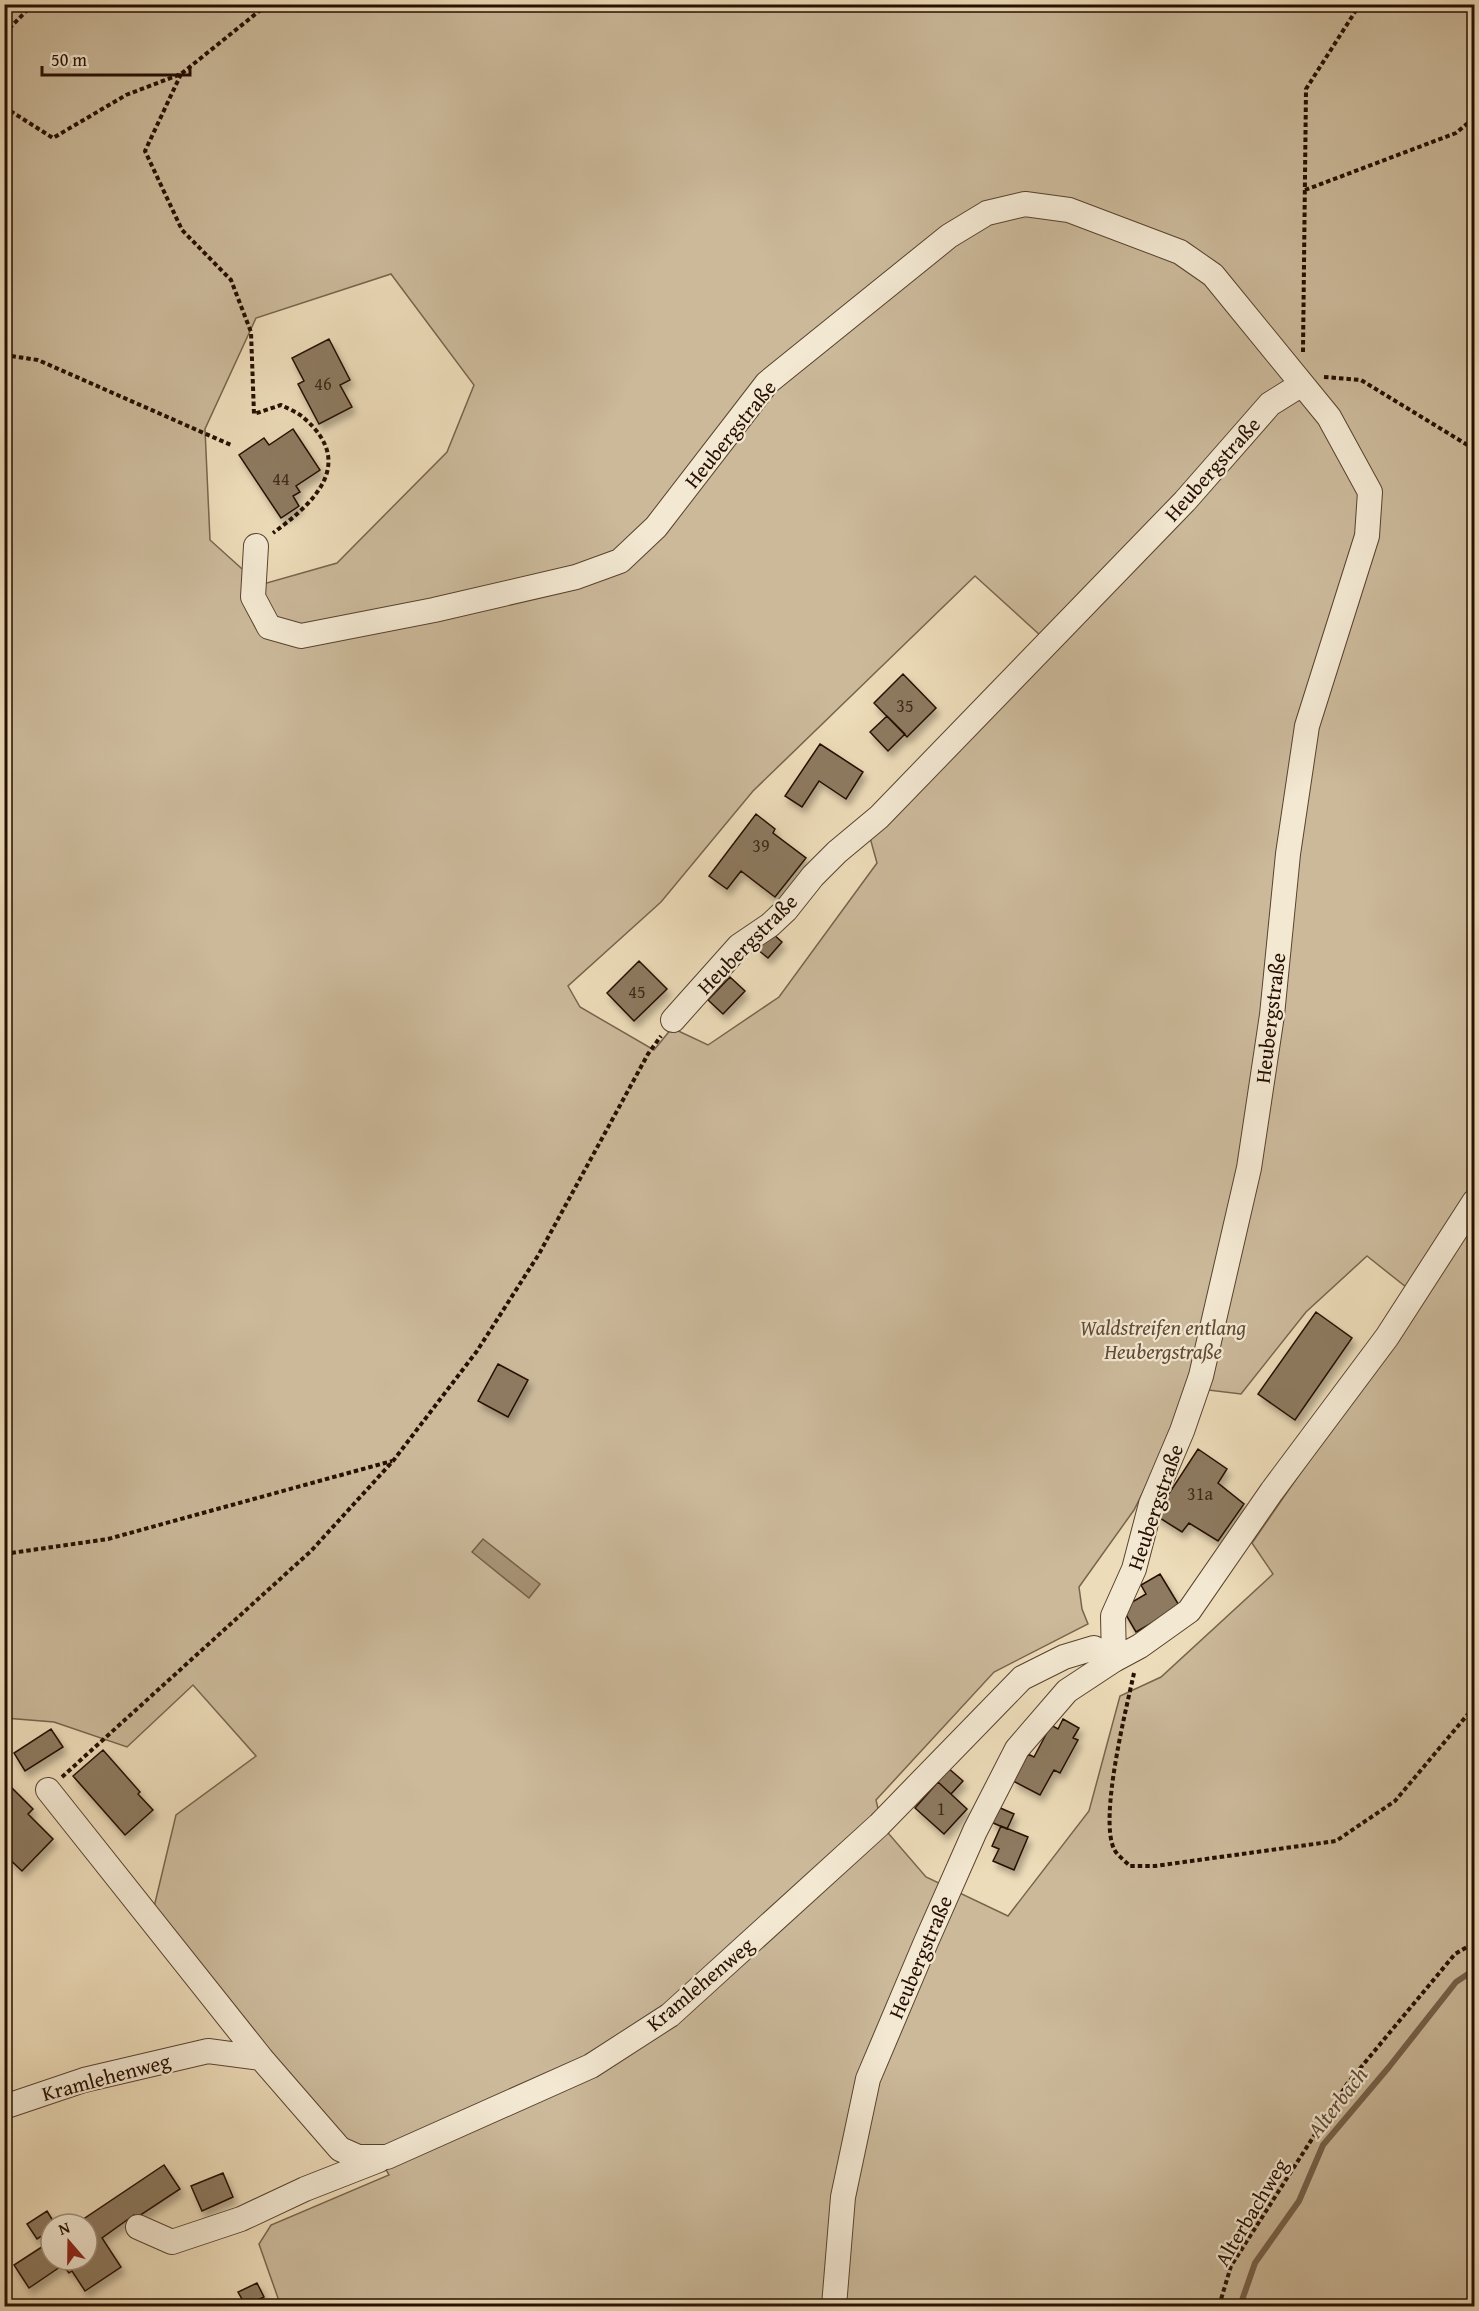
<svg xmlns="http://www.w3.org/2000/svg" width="1479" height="2311" viewBox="0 0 1479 2311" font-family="'Gentium Book Plus',serif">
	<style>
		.green { fill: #cbb99a; stroke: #78644d; stroke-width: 1.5; fill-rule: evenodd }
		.water { fill: #a9967a; stroke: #756049; stroke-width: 1.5 }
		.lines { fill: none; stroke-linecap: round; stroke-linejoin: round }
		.stream { stroke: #756049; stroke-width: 6 }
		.building { fill: #8d7a60; stroke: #260f00; stroke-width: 1.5; filter: url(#shadow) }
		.minor-casing { stroke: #58422e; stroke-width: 26 }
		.path { stroke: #260f00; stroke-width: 4; stroke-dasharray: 4.5 3; stroke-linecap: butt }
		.minor { stroke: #f3e8d2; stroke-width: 24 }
		.labels { text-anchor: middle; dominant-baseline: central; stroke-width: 4.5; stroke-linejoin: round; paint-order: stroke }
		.number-label { font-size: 18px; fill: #402a18 }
		.street-label { font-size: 21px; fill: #260f00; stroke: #f3e8d2 }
		.park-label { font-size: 21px; font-style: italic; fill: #604a36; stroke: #f3e8d2 }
		.water-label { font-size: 22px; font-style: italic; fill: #614c37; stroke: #f3e8d2 }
	</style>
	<defs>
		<filter id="shadow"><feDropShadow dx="3.5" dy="6" stdDeviation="3" flood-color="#0004"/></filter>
	</defs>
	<rect width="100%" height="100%" fill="#eddcb9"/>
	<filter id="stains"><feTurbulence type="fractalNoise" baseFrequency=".00333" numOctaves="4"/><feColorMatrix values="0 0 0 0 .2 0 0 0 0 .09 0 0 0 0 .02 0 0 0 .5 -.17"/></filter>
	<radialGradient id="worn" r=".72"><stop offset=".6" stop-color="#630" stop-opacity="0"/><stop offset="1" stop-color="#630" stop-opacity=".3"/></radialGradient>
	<path class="green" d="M4 5H1474V2303L1472 2306H267L279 2301 259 2244 271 2225 389 2175 376 2152 347 2143 322 2120 154 1907 176 1815 256 1756 193 1685 127 1747 54 1722 5 1718ZM391 274 474 385 447 452 337 563 260 585 210 540 205 429 256 318ZM975 576 1052 646 869 834 877 863 779 997 708 1045 672 1028 654 1050 580 1007 568 986 661 902 753 791ZM1367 1256 1421 1299 1252 1543 1273 1574 1161 1677 1120 1696 1089 1811 1008 1916 926 1877 882 1826 876 1800 994 1672 1088 1624 1082 1609 1079 1587 1134 1510 1161 1456 1200 1389 1241 1394 1306 1312Z"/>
	<path class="water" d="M483 1539 540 1584 529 1598 472 1552Z"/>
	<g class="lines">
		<path class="stream" d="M1240 2306 1255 2263 1299 2201 1323 2145 1389 2067 1456 1982 1474 1970"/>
	</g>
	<path class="building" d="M329 339 350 380 340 385 352 407 319 424 298 384 304 381 292 358Z
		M293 429 320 470 296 486 300 492 293 496 299 506 281 518 239 455 264 438 269 445Z
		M903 674 936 708 907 737 874 703Z
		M887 716 905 734 888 751 870 732Z
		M820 744 863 772 846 799 819 781 802 807 785 796Z
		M756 814 775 829 773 833 806 858 775 897 741 871 727 889 709 876Z
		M772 933 782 942 768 958 758 950Z
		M639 961 667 989 634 1021 607 993Z
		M730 977 745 991 723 1014 708 1000Z
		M1316 1312 1352 1338 1295 1420 1258 1394Z
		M498 1364 528 1380 508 1417 478 1401Z
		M1198 1449 1227 1469 1218 1483 1244 1504 1218 1541 1189 1523 1182 1532 1155 1515Z
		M1160 1574 1180 1607 1136 1632 1122 1608 1146 1594 1141 1585Z
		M1063 1719 1079 1728 1073 1738 1078 1740 1060 1773 1054 1770 1040 1795 1013 1781 1028 1754 1034 1757 1051 1725 1058 1729Z
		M51 1729 63 1747 25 1771 14 1753Z
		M103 1750 140 1792 138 1794 153 1810 125 1835 73 1776Z
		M947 1767 963 1781 951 1794 938 1782 933 1787 931 1785Z
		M938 1782 967 1809 944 1834 915 1808Z
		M8 1784 33 1809 28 1814 53 1839 22 1871 4 1854V1788Z
		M998 1807 1014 1814 1007 1829 991 1822Z
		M1001 1826 1028 1837 1014 1870 993 1861 999 1849 992 1846Z
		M164 2165 180 2189 136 2218 134 2215 102 2238 121 2267 85 2291 72 2271 69 2273 63 2265 29 2288 14 2265 51 2241V2260H87V2224H76Z
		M223 2173 233 2197 202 2211 191 2186Z
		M47 2211 55 2224H51V2230L37 2239 27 2224Z
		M257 2283 264 2297 246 2306 238 2292Z"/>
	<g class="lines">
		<defs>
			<path id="minor" d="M256 546 253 597 269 627 301 636 434 610 576 577 620 561 656 527 767 383 949 236 987 213 1025 204 1069 210 1180 252 1213 275 1329 417 1370 492 1367 536 1307 726 1288 854 1272 1015 1249 1168 1201 1376 1182 1431 1151 1504 1134 1569 1113 1616 1114 1660
				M673 1020 739 946 770 925 786 910 813 876 837 852 879 817 1185 501 1270 404 1302 384
				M48 1790 261 2058
				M4 2107 84 2080 208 2051 261 2058 340 2149 358 2157H387L591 2066 670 2015 879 1825 1022 1678 1064 1657 1094 1648 1114 1660
				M138 2227 172 2242 241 2219 305 2189 379 2160
				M834 2306 843 2197 868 2079 926 1942 975 1831 1017 1749 1067 1691 1114 1660 1140 1646 1189 1611 1272 1491 1387 1337 1474 1202"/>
		</defs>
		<use href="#minor" class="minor-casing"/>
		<path class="path" d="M4 34 33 4
			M181 74 145 151 182 230 231 280 251 332 254 414 281 405C289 409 299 413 305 419 356 464 314 503 273 533
			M4 107 53 138 126 95 181 74 268 4
			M1305 190 1456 133 1474 118
			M1303 352 1306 89 1360 4
			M4 355 38 360 231 445
			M1324 377 1361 380 1474 449
			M4 1554 108 1539 392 1461
			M1134 1673C1126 1710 1099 1817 1114 1849 1117 1855 1125 1861 1130 1866H1155L1336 1841 1395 1801 1474 1707
			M62 1777 311 1551 393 1461 477 1351 539 1254 648 1054 661 1036
			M1219 2306 1231 2266 1347 2084 1455 1954 1474 1943"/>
		<use href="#minor" class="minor"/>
	</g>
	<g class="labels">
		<g class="number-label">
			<text x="323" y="383">46</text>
			<text x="281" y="478">44</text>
			<text x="905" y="705">35</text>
			<text x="761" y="845">39</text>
			<text x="637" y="991">45</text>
			<text x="1200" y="1493">31a</text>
			<text x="941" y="1808">1</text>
		</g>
		<g class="street-label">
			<text transform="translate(730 434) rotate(-51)">Heubergstraße</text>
			<text transform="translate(1212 469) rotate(-48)">Heubergstraße</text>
			<text transform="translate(747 944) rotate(-45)">Heubergstraße</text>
			<text transform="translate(1270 1018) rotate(-83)">Heubergstraße</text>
			<text transform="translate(1155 1507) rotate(-71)">Heubergstraße</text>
			<text transform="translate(920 1957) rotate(-67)">Heubergstraße</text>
			<text transform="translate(700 1984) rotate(-40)">Kramlehenweg</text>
			<text transform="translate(106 2077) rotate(-15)">Kramlehenweg</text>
			<text transform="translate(1251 2212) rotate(-59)">Alterbachweg</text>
		</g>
		<g class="park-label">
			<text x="1163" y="1327">Waldstreifen entlang<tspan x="1163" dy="24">Heubergstraße</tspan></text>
		</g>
		<g class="water-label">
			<text transform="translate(1337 2102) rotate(-52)">Alterbach</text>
		</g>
	</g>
	<rect width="1479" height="2311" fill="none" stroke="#eddcb9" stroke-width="24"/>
	<rect x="6" y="6" width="1467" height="2299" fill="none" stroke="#260f00" stroke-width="3"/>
	<rect x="12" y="12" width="1455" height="2287" fill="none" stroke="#260f00" stroke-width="1.5"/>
	<g transform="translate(69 2242) rotate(340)"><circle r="28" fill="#f3e8d2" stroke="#a1917e" stroke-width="1.5"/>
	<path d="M0-4.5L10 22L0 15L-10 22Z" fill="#8f2418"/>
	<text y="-9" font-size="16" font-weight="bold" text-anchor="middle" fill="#260f00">N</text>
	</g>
	<path d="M42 66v9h148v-9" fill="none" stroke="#260f00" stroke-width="3"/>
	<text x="51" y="66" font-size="18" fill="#260f00" stroke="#f3e8d2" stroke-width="4.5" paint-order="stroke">50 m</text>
	<rect width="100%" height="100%" filter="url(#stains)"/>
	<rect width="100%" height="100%" fill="url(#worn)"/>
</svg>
